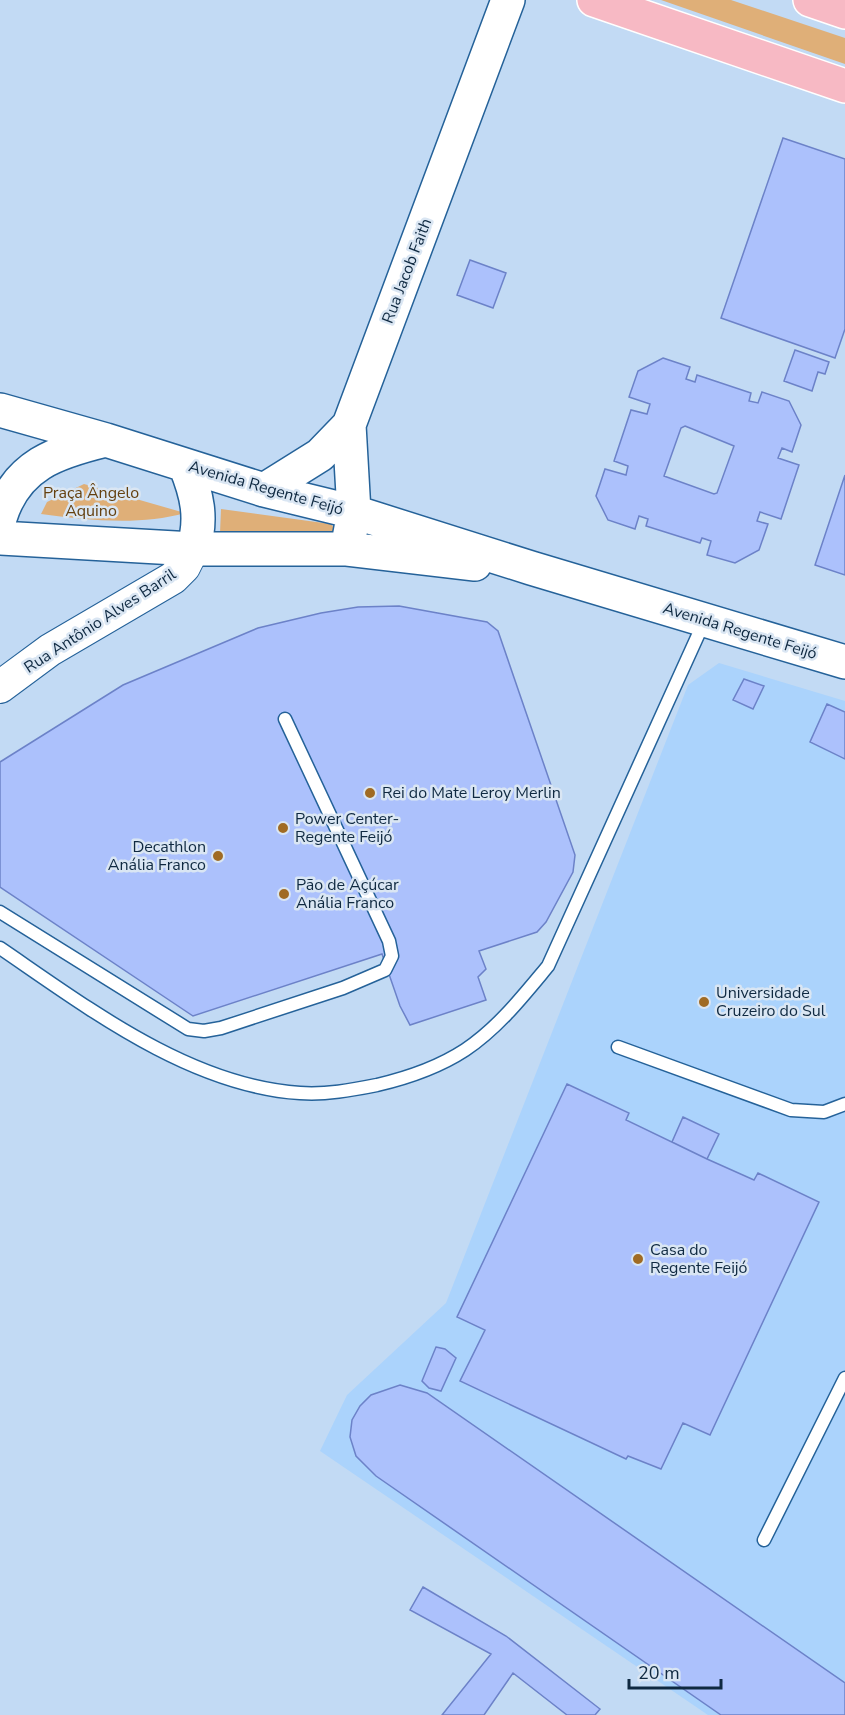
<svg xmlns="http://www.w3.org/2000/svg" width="845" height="1715" viewBox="0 0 845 1715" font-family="'Nunito Sans',sans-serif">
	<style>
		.built { fill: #abd3fc }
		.green { fill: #dfaf78 }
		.building { fill: #acc1fc; stroke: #6c82c8; stroke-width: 1.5; fill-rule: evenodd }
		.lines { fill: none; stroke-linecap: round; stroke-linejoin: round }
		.service-casing { stroke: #256299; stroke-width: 15 }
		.tertiary-casing { stroke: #256299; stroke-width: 34 }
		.secondary-casing { stroke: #256299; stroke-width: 36 }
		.primary-casing { stroke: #fff; stroke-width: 36 }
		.service { stroke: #fff; stroke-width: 12 }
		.tertiary { stroke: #fff; stroke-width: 32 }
		.secondary { stroke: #fff; stroke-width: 33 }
		.primary { stroke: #f7b9c4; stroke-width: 33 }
		.poi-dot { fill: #a06b24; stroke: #dae6f3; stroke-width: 2 }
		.labels { text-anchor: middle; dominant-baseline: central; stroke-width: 5; stroke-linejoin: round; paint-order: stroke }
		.street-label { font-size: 16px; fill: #0f2941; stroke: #dae6f3 }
		.park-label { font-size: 16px; fill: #64400f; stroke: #dae6f3 }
		.poi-label { font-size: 16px; fill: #0f2941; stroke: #dae6f3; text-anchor: start }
	</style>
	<rect width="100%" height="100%" fill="#c2daf4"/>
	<path class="built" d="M719 663 845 701V1715H708L320 1451 347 1395 446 1303 688 685Z"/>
	<path class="green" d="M661 0H731L845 38V64Z
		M84 484 185 513C140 526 86 520 41 514L47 502Z
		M221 509 331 524 338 533H220Z"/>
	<path class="building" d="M783 138 845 159V329L835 358 721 318Z
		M470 260 506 273 493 308 457 295Z
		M795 350 829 362 825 374 818 372 812 391 784 381Z
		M663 358 690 367 686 379 695 382 697 375 751 393 749 401 758 403 762 392 789 401 801 425 792 452 782 448 778 458 799 465 781 519 760 512 757 521 768 524 759 550 735 563 707 555 711 541 702 538 700 543 646 526 648 519 639 516 635 529 608 520 596 496 605 469 626 475 628 466 614 461 631 410 647 414 650 404 629 397 638 371ZM685 426 734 446 717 493 714 494 664 476 681 428Z
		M845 475V575L815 565Z
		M399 606 487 622 498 631 575 855 573 872 546 922 537 932 479 951 486 969 478 977 486 1000 410 1025 400 1006 382 954 193 1016 0 887V762L123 685 258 628 321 613 358 607Z
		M744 679 764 686 753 709 733 700Z
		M827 704 845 712V759L810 742Z
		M567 1084 629 1113 626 1120 707 1159 754 1180 758 1173 819 1202 710 1435 683 1423 661 1469 628 1456 626 1459 460 1381 485 1330 457 1317Z
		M683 1117 719 1134 707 1159 672 1142Z
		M436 1347 445 1349 456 1358 441 1391 429 1388 422 1381Z
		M400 1385 427 1393 845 1683V1715H721L376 1476 356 1456 350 1437 352 1420 360 1406 371 1395Z
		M423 1587 506 1636 600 1709 595 1715H567L513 1673 484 1715H442L491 1654 410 1610Z"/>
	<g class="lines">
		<defs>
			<path id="service" d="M0 912 188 1029 204 1031 221 1028 343 988 385 970 392 956 389 941 285 719
				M0 948C88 1008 190 1086 300 1093 325 1095 352 1090 377 1085 407 1078 439 1067 465 1050 498 1028 523 996 548 966L704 622
				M618 1047 791 1110 824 1112 845 1104
				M764 1540 845 1378"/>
			<path id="tertiary" d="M0 687 50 650 173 578 184 567 193 549"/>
			<path id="secondary" d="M0 410 106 440 264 490 354 512 531 568 845 662
				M185 465C197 494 203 519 193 549
				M264 490 320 455 349 425
				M0 518C16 465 56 452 106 440
				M0 538 193 549H347L475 564
				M347 549 354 512 349 425 508 0"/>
			<path id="primary" d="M594 0 845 86
				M810 0 845 12"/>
		</defs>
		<use href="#service" class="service-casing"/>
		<use href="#tertiary" class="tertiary-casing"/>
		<use href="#secondary" class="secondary-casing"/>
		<use href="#primary" class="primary-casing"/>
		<use href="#service" class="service"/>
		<use href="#tertiary" class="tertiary"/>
		<use href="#secondary" class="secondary"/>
		<use href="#primary" class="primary"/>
	</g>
	<g class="poi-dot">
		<circle cx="370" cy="793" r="6"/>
		<circle cx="283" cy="828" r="6"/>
		<circle cx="218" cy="856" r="6"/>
		<circle cx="284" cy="894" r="6"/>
		<circle cx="704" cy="1002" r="6"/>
		<circle cx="638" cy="1259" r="6"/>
	</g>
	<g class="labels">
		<g class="street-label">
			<text transform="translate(407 271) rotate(-69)">Rua Jacob Faith</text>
			<text transform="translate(266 488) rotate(16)">Avenida Regente Feijó</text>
			<text transform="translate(100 621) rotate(-33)">Rua Antônio Alves Barril</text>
			<text transform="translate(740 631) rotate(17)">Avenida Regente Feijó</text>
		</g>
		<g class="park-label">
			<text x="91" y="493">Praça Ângelo<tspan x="91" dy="18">Aquino</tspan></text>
		</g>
		<g class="poi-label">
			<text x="382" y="793">Rei do Mate Leroy Merlin</text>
			<text x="295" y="819">Power Center-<tspan x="295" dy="18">Regente Feijó</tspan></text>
			<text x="206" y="847" text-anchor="end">Decathlon<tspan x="206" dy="18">Anália Franco</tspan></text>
			<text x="296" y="885">Pão de Açúcar<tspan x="296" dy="18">Anália Franco</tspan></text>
			<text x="716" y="993">Universidade<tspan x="716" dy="18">Cruzeiro do Sul</tspan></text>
			<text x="650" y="1250">Casa do<tspan x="650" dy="18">Regente Feijó</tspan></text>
		</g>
	</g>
	<path d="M629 1679v9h92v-9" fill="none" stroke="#0f2941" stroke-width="3"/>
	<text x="638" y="1679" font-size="18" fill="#0f2941" stroke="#dae6f3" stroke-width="4.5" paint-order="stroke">20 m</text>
</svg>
